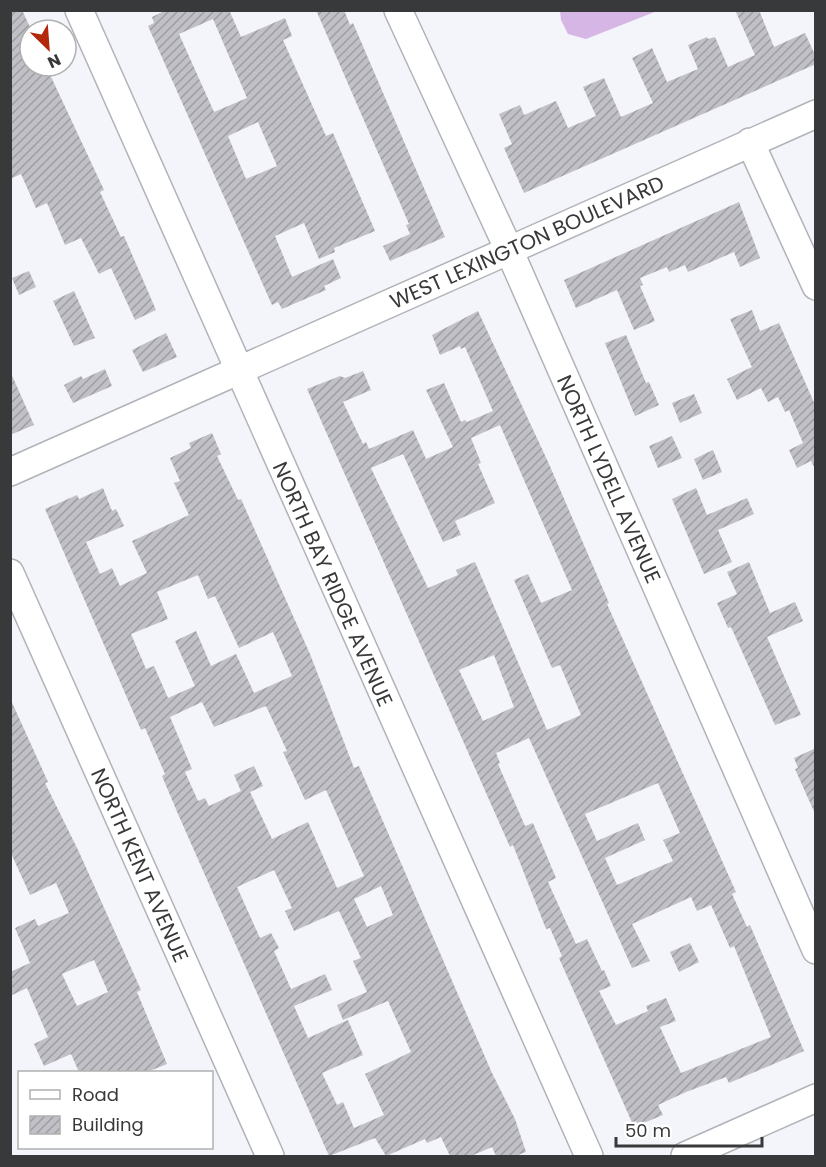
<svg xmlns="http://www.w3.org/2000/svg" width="826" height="1167" viewBox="0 0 826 1167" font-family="Poppins,sans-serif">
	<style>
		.garden { fill: #d5b6e4 }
		.building { fill: url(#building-hatch); fill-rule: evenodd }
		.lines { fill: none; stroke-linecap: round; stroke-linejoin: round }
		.minor-casing { stroke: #b0b3b8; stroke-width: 30 }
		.minor { stroke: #fff; stroke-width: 27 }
		.labels { text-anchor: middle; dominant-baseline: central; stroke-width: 6; stroke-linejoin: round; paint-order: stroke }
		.street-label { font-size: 21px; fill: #38393b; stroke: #fff }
	</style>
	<defs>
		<pattern id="building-hatch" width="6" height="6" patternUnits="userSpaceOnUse" patternTransform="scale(1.5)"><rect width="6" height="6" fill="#c1c0c6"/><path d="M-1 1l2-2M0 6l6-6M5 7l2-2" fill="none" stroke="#9e9da2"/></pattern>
	</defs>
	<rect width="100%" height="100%" fill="#f3f5fa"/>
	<path class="garden" d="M560 11V10L657 11 586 39 568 34 561 20Z"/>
	<path class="building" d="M10 10H22L30 27V66H46L104 190 100 192 121 237 124 236 156 310 135 320 111 268 99 274 81 238 65 245 47 203 36 208 21 174 10 179Z
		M166 10H232L230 12 241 37 285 18 292 36 283 40 326 136 333 133 375 231 334 248 335 252 319 259 304 223 275 236 292 277 333 259 341 278 324 286 326 290 282 309 278 302 272 305 148 26 154 23 152 17ZM213 19 247 98 214 112 179 34ZM258 122 277 166 246 179 228 136Z
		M316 10H344L350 25 353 23 445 237 390 261 383 246 410 234 406 225 409 224Z
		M735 10H759L774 47 805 33 816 57V64L524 193 504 148 512 144 499 114 520 105 524 115 556 101 568 128 596 116 583 87 604 78 621 117 653 103 632 58 652 48 667 82 698 69 688 45 707 37 708 39 715 37 728 67 755 55Z
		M739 202 760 258 740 267 734 252 688 272 685 265 669 272 667 267 640 278 643 285 640 286 655 321 634 330 617 290 576 308 564 280Z
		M29 271 36 287 19 295 12 278Z
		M74 291 95 338 74 346 53 301Z
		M752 310 760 331 779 323 816 407V471L811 461 797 468 789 450 803 443 789 410 785 412 778 397 768 402 761 388 737 400 727 379 752 367 730 319Z
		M478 311 549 464 609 603 607 604 736 892 732 894 747 927 750 925 804 1051 729 1083 726 1077 686 1092 658 1105 663 1115 634 1127 559 958 562 956 550 928 546 929 513 845 510 847 307 389 340 376 345 378 363 371 371 390 343 402 363 444 366 442 369 449 413 430 426 459 453 447 426 390 444 383 461 422 465 420 467 422 493 411 465 347 461 349 460 346 440 355 432 335ZM500 425 572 590 541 603 528 574 514 580 552 668 560 665 581 715 547 730 475 562 456 570 458 575 428 588 371 468 403 454 443 542 461 535 455 521 495 503 478 464 481 463 471 438ZM494 655 514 707 483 721 459 670ZM529 738 632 968 650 961 632 924 691 897 697 911 711 905 730 948 734 946 771 1037 681 1073 660 1027 676 1021 666 998 646 1006 648 1011 616 1025 599 991 611 986 604 970 602 971 587 939 576 944 548 882 556 878 533 823 525 826 498 764 500 763 496 753ZM658 783 680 833 663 840 673 861 617 885 605 858 645 840 638 823 597 841 585 814Z
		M166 333 177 357 143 372 132 350Z
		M626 335 646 383 649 382 659 405 635 416 605 343Z
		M105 369 112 386 73 403 64 385 81 376 83 379Z
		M10 371 34 425 10 435Z
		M694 394 702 413 680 423 672 403Z
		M212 433 221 454 217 456 238 500 241 499 310 654 354 768 359 766 492 1073 515 1119 526 1152 515 1156H496L492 1147 471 1156H450L441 1137 427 1143 425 1139 386 1156 375 1138 329 1156 178 814 162 776 165 774 145 728 141 730 45 509 77 495 79 499 103 488 112 511 116 509 124 526 86 542 100 574 112 568 120 586 147 573 132 541 189 515 174 483 180 481 170 458 191 448 189 443ZM198 575 208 599 215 596 239 648 273 632 292 676 254 693 236 654 211 666 196 631 175 641 195 686 168 698 154 666 146 669 131 634 168 619 157 592ZM202 702 214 727 266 706 287 751 283 752 305 800 326 790 364 876 337 888 308 822 272 839 250 792 263 786 254 766 234 775 241 791 209 806 205 798 198 801 185 772 192 769 170 717ZM274 870 292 908 285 911 294 931 339 911 361 958 353 961 367 992 337 1005 343 1020 388 1001 411 1052 365 1074 384 1115 354 1128 343 1102 337 1105 322 1073 363 1055 348 1020 308 1038 294 1006 332 990 325 974 291 989 274 951 279 948 271 933 260 938 237 887ZM381 886 393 915 367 927 354 899Z
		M672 436 682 458 658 468 649 446Z
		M713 450 722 472 703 480 694 459Z
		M696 488 707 515 747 498 754 514 718 530 732 562 704 574 672 499Z
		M749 562 770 613 795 602 803 621 767 637 801 715 775 725 731 627 728 628 717 603 737 594 727 572Z
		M10 698 48 782 45 783 79 852 141 990 137 992 167 1064 147 1072H79L71 1054 44 1066 34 1044 48 1037 27 988 10 996V972L30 963 15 928 35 919 38 926 69 913 56 883 30 895 10 851ZM94 960 108 992 77 1006 62 974Z
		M816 748V816L795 769 798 768 794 758Z
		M690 943 699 962 679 972 670 952Z"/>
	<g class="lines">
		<defs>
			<path id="minor" d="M79 10 589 1156
				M398 10 509 250 816 950
				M750 142 816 286
				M10 472 816 114
				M10 573 270 1156
				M685 1156 816 1098"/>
		</defs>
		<use href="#minor" class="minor-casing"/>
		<use href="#minor" class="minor"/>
	</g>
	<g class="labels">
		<g class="street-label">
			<text transform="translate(527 242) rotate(-24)">WEST LEXINGTON BOULEVARD</text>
			<text transform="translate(609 479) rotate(66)">NORTH LYDELL AVENUE</text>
			<text transform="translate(333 584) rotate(66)">NORTH BAY RIDGE AVENUE</text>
			<text transform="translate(140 865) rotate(66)">NORTH KENT AVENUE</text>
		</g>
	</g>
	<rect width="826" height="1167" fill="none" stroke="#38393b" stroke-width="24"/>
	<rect x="18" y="1071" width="195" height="78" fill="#ffffff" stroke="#afb0b1" stroke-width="1.5"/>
	<rect x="30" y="1090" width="30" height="9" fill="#ffffff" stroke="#afb0b1" stroke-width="1.5"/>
	<text x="72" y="1101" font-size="18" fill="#38393b">Road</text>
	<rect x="30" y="1116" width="30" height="18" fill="url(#building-hatch)" stroke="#afb0b1" stroke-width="1.5"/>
	<text x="72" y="1131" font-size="18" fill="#38393b">Building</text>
	<g transform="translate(48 48) rotate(155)"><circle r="28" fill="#ffffff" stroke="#afb0b1" stroke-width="1.5"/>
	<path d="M0-4.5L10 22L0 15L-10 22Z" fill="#b3270a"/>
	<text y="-9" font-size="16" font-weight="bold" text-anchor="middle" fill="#38393b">N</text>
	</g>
	<path d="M616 1137v9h146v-9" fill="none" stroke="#38393b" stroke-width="3"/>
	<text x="625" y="1137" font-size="18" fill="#38393b" stroke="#ffffff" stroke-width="4.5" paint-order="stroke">50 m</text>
</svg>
